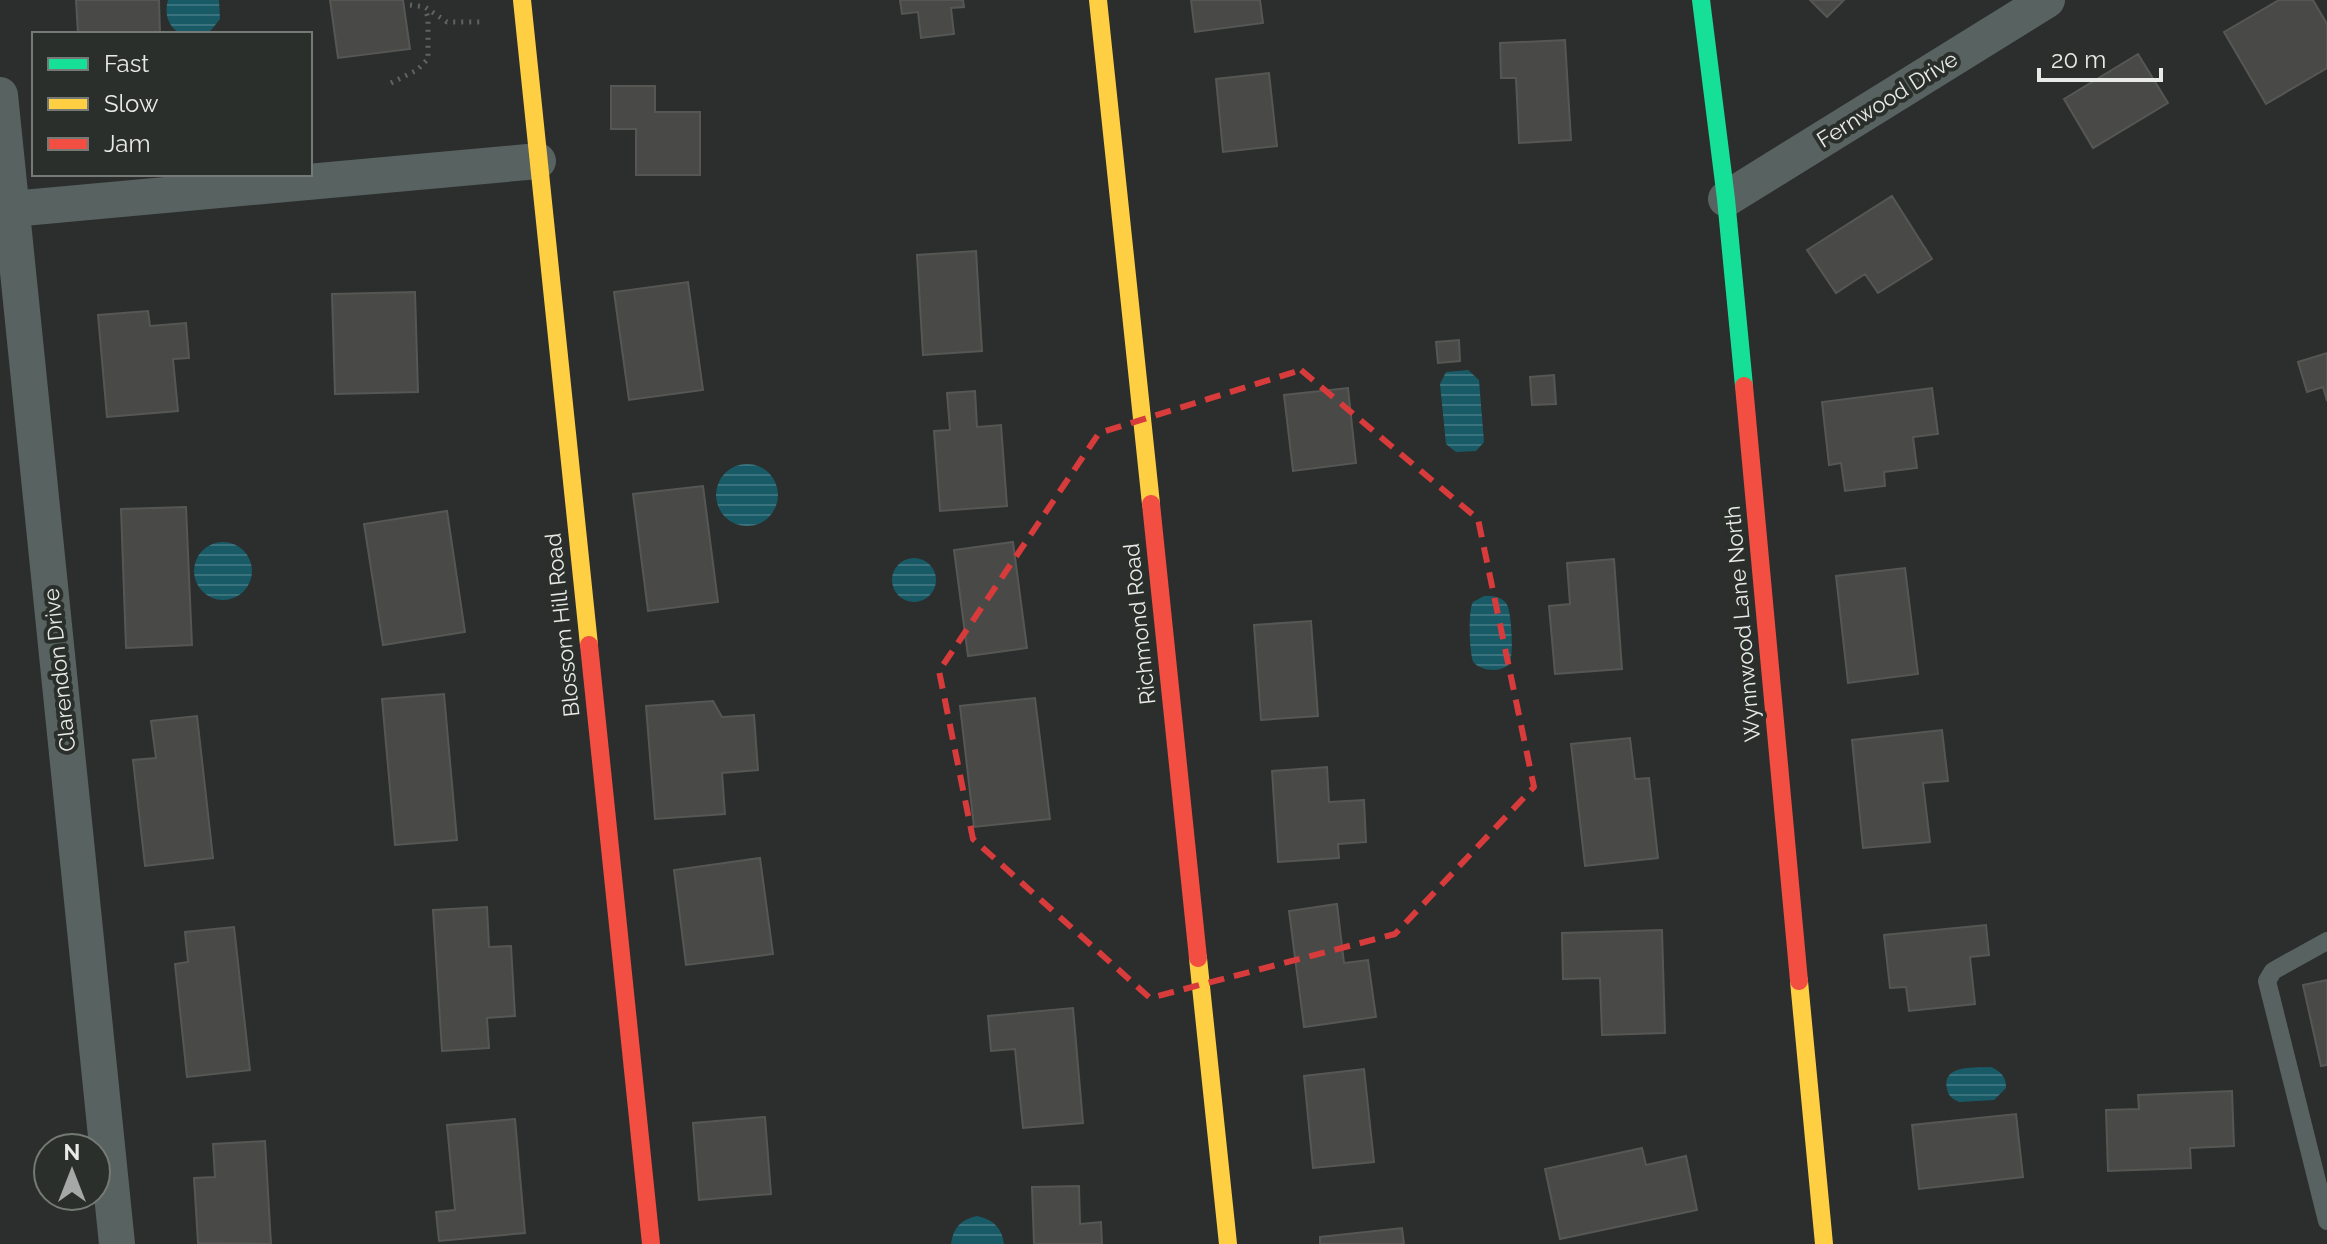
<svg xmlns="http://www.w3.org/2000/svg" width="2327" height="1244" viewBox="0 0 2327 1244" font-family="Raleway,sans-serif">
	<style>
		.water { fill: url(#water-rules) }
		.building { fill: #494a48; stroke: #565755; stroke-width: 2 }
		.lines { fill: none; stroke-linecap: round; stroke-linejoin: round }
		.path { stroke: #5d6462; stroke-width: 5; stroke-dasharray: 2 6; stroke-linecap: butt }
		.lane { stroke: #586361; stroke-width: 18 }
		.street { stroke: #586361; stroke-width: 36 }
		.fast { stroke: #16e098; stroke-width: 18 }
		.slow { stroke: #ffcf43; stroke-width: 18 }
		.jam { stroke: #f24e42; stroke-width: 18 }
		.marked { fill: none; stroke: #d83b3b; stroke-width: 6; stroke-dasharray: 16 10; stroke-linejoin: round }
		.labels { text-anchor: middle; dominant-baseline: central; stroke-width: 8; stroke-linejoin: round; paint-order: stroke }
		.street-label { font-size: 22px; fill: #e7eae7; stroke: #2a2f2b }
	</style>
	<defs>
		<pattern id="water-rules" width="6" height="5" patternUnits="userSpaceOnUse" patternTransform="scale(2)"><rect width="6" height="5" fill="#185b67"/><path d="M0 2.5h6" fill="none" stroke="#3a737d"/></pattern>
	</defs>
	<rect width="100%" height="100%" fill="#2b2e2c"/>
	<path class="water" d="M168 0H219L220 19 208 34H180C168 26 164 14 168 0Z
		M1468 370 1479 380 1484 442 1476 451 1456 452 1446 444 1440 384 1446 372Z
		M716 495a31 31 0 1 1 62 0a31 31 0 1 1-62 0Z
		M194 571a29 29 0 1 1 58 0a29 29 0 1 1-58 0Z
		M892 580a22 22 0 1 1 44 0a22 22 0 1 1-44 0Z
		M1484 596C1493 596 1500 596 1506 603 1512 610 1514 658 1509 664 1501 673 1482 671 1474 663 1469 657 1468 608 1473 602 1474 601 1483 597 1484 596Z
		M1991 1067C2001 1072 2006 1076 2006 1088L1994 1100 1959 1102C1953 1099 1948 1096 1947 1089 1941 1064 1976 1068 1991 1067Z
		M977 1216C993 1219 1002 1228 1004 1244H951C953 1228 961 1219 977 1216Z"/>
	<path class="building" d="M76 0H159L160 34H78Z
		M330 0H403L410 49 338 58Z
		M900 0H963L964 7 951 8 954 34 921 38 918 12 902 14Z
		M1191 0H1260L1263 23 1195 32Z
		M1810 0H1844L1827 17Z
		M2279 0H2313L2327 24V68L2266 104 2224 32Z
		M1565 40 1571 140 1519 143 1516 78H1501L1500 43Z
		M2138 54 2168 103 2093 148 2064 99Z
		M1269 73 1277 146 1223 152 1216 79Z
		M611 86H655V112H700V175H636V129H611Z
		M1892 196 1932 259 1878 293 1865 274 1836 293 1807 250Z
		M976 251 982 351 923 355 917 255Z
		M688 282 703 390 629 400 614 292Z
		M415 292 418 392 335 394 332 294Z
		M148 311 150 326 186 323 189 358 173 359 178 411 107 417 98 315Z
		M1459 340 1460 361 1438 363 1436 342Z
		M2327 353V401L2323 387 2307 392 2298 362Z
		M1554 375 1556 404 1532 405 1530 377Z
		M1348 388 1356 463 1293 471 1284 395Z
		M1932 388 1938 434 1913 437 1917 468 1884 472 1885 486 1845 491 1841 463 1829 465 1822 402Z
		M975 391 977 427 1001 425 1007 506 940 511 934 431 950 430 947 393Z
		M703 486 718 602 648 611 633 494Z
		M186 507 192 645 126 648 121 509Z
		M447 511 465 632 383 645 364 524Z
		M1013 542 1027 648 968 656 954 550Z
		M1614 559 1622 669 1555 674 1549 606 1570 604 1567 563Z
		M1905 568 1918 674 1848 683 1836 576Z
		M1311 621 1318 716 1261 720 1254 625Z
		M444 694 457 840 395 845 382 699Z
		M1035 698 1050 819 974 827 960 706Z
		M713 701 722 717 754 715 758 770 722 773 725 814 655 819 646 706Z
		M197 716 213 858 145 866 133 760 156 758 151 721Z
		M1942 730 1948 781 1923 783 1930 842 1863 848 1852 740Z
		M1630 738 1635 779 1649 778 1658 858 1585 866 1571 744Z
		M1327 767 1329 802 1364 800 1366 842 1338 844 1339 858 1278 862 1272 771Z
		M760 858 773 954 686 965 674 870Z
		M1337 904 1344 963 1368 960 1376 1017 1304 1027 1289 911Z
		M487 907 489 947 511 946 515 1016 487 1018 489 1048 442 1051 433 910Z
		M1986 925 1989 955 1970 957 1975 1004 1909 1011 1906 987 1890 988 1884 935Z
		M234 927 250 1070 187 1077 175 964 188 962 185 932Z
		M1662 930 1665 1033 1602 1035 1600 978 1563 979 1562 933Z
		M2327 980V1065L2321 1066 2303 985Z
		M1073 1008 1083 1123 1023 1128 1015 1049 991 1051 988 1016Z
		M1364 1069 1374 1162 1313 1168 1304 1076Z
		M2232 1091 2234 1146 2190 1148 2191 1168 2108 1171 2106 1110 2139 1109 2138 1095Z
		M2016 1114 2023 1177 1919 1189 1912 1125Z
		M765 1117 771 1194 699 1200 693 1123Z
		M515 1119 525 1233 439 1241 436 1212 455 1210 447 1125Z
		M265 1141 271 1244 198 1243 194 1178 215 1177 213 1144Z
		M1642 1148 1646 1165 1686 1156 1697 1210 1560 1239 1545 1169Z
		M1079 1186 1080 1224 1101 1222 1102 1244H1034L1032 1187Z
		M1402 1228 1404 1244H1320V1237Z"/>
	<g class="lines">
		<path class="path" d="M410 5 425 7 447 22H484
			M391 83 417 70 428 59V18L425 8"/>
		<path class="lane" d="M2327 941 2273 971 2267 981 2327 1221"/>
		<path class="street" d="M0 95 117 1244
			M1726 199 2047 0
			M12 209 538 161"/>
		<path class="fast" d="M1701 0 1726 199 1744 386"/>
		<path class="slow" d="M522 0 589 645
			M1098 0 1151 504
			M1198 958 1228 1244
			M1799 981 1824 1244"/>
		<path class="jam" d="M1744 386 1799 981
			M1151 504 1198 958
			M589 645 651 1244"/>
	</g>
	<path class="marked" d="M1301 370 1478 519 1534 787 1395 934 1150 998 973 839 939 671 1099 433Z"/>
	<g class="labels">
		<g class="street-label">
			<text transform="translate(1887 99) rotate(-32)">Fernwood Drive</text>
			<text transform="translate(1139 624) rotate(-96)">Richmond Road</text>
			<text transform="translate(1742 624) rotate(-95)">Wynnwood Lane North</text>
			<text transform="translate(562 625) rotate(-96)">Blossom Hill Road</text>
			<text transform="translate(59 670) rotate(-96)">Clarendon Drive</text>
		</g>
	</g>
	<rect x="32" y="32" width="280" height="144" fill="#2a2f2b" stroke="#767a76" stroke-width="2"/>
	<rect x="48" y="58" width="40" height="12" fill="#16e098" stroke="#767a76" stroke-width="2"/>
	<text x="104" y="72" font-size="24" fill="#e7eae7">Fast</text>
	<rect x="48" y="98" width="40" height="12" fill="#ffcf43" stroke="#767a76" stroke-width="2"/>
	<text x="104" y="112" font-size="24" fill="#e7eae7">Slow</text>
	<rect x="48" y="138" width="40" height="12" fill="#f24e42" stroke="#767a76" stroke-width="2"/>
	<text x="104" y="152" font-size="24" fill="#e7eae7">Jam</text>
	<g transform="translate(72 1172)"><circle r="38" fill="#2a2f2b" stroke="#767a76" stroke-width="2"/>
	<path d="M0-6L14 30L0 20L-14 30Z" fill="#a5a8a6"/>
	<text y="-12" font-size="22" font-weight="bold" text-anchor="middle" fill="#e7eae7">N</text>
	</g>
	<path d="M2039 68v12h122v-12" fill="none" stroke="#e7eae7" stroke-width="4"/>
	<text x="2051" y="68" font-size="24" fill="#e7eae7" stroke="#2a2f2b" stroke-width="6" paint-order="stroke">20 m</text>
</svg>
